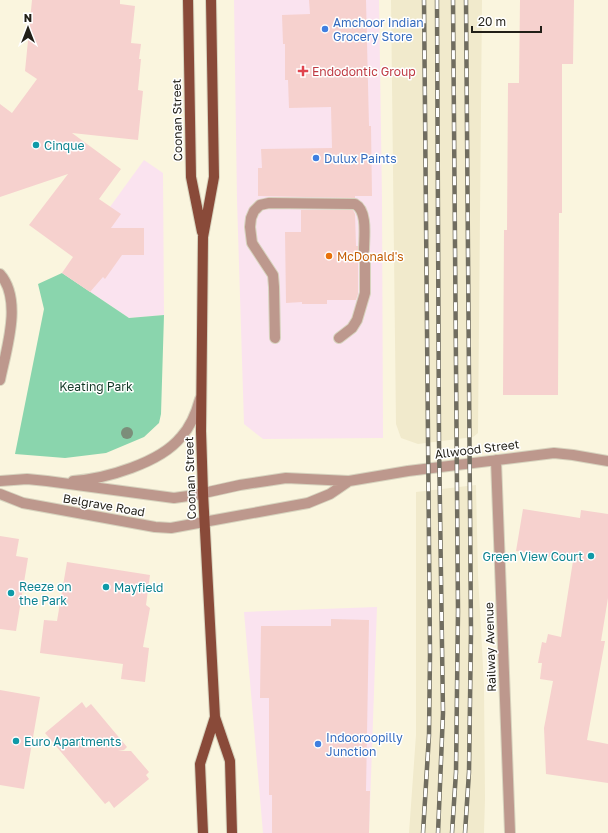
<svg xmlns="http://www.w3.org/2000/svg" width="608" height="833" viewBox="0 0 608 833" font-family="'Golos Text',sans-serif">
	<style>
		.commercial { fill: #fae3ef }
		.built { fill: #f1eacc }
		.green { fill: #8ad5ad }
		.building { fill: #f6d1ce }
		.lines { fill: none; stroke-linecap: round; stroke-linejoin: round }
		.service-casing { stroke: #d7d3be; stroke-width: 12 }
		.minor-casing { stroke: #d7d3be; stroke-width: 12 }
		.primary-casing { stroke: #d7d3be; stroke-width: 12 }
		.service { stroke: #bd988d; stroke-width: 10 }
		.minor { stroke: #bd988d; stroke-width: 10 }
		.primary { stroke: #894a39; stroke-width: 10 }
		.rail-casing { stroke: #706d60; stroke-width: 4.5 }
		.rail { stroke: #fff; stroke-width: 3; stroke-dasharray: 9; stroke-linecap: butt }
		.tree { fill: #7c8e7a }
		.shop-dot { fill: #3f7fe0; stroke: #fff; stroke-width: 1.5 }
		.health-dot { fill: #e0444e; stroke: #fff; stroke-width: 1.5 }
		.culture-dot { fill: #0f9aa8; stroke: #fff; stroke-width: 1.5 }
		.food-dot { fill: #e8710a; stroke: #fff; stroke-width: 1.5 }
		.labels { text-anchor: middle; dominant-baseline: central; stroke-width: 3; stroke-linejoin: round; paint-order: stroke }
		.shop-label { font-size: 12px; fill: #366cbe; stroke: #fff; text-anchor: start }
		.health-label { font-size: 12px; fill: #be3a42; stroke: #fff; text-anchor: start }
		.street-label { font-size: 12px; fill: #211f17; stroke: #fff }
		.culture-label { font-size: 12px; fill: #0d838f; stroke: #fff; text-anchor: start }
		.food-label { font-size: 12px; fill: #c56008; stroke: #fff; text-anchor: start }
		.park-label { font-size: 12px; fill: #143a28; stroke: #fff }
	</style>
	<rect width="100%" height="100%" fill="#faf5de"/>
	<path class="commercial" d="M234 0H379L382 198 383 438 263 439 244 424 237 200Z
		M144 160 163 173 164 315 129 318 62 273Z
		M377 607 369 833H263L244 612Z"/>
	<path class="built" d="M391 0H482L478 433 473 437 418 444 401 438 396 424Z
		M476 485 478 575 484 685 485 799 484 833H409L416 735V492Z"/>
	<path class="green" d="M62 273 129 318 164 315 161 414 159 423 144 437 106 453 65 458 15 454 44 309 38 284Z"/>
	<path class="building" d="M32 0H120V4L135 6 131 43 141 44 139 59H141L138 90 143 91 138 140 72 133 121 169 99 199 121 214 111 228H144V255H122L105 279 103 277 90 292 62 273 73 257 29 225 68 174 0 197V104L12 113 37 79 25 71Z
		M309 0H366L369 126H371L372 196H355V198L258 196V168H262L261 149 332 148 331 107 289 108 288 80H285V44H283L282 15 310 14Z
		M520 0H574L573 64H562V213H559L558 395H503L504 230H507L508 83H519Z
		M301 210H353L355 214 356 246H358V253L360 255 358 262V294L356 300H327V304H302V302L286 303 285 232H301Z
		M523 509 580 518 581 510 608 514V598L601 641H605L587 740 608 744V783L546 774 544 728 553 681 540 679 542 663H538L542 642 546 643 548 634 561 637 573 561 516 551Z
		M0 536 19 539 16 556 28 558 16 631 0 629Z
		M67 562 150 575 146 605 150 608 143 647 149 648 145 682 121 679 123 664 40 653 44 620 57 621Z
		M331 619 369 620 366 791H370L369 833H272V795H269V698H260L261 626H331Z
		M0 690 40 697 24 789 0 785Z
		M82 702 86 708 91 704 127 747 124 750 118 751H131L149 772 146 775 149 779 114 808 109 801 105 804 45 733Z"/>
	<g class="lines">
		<defs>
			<path id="service" d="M275 338 274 287 273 275 252 243 250 227 251 218 254 211 260 205 269 203 355 204C368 211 364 237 364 250
				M339 338 352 328 357 320 365 293V262"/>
			<path id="minor" d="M0 274C23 300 6 350 0 380
				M496 460 510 833
				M0 481 27 479 47 481 174 498 195 495 240 485 286 478 349 481 408 471 554 453 573 455 608 461
				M73 481C105 479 160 463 181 437 191 426 196 414 200 399
				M0 494 23 503 155 527 171 528 308 503 330 494 349 481"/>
			<path id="primary" d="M188 0 191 177 202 232
				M211 0 214 177 203 237 201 431 203 493 215 717 230 761 232 833
				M203 833 200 764 215 717"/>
		</defs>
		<use href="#service" class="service-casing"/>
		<use href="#minor" class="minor-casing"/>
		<use href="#primary" class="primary-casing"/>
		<use href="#service" class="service"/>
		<use href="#minor" class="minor"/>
		<use href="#primary" class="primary"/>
		<defs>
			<path id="rail" d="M437 0 439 440 443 713 438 833
				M423 833 429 735 430 654 424 0
				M452 833 456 772 458 611 453 0
				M465 833 469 772 471 632 466 0"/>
		</defs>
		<use href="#rail" class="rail-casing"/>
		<use href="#rail" class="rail"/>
	</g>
	<circle class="tree" cx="127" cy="433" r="6"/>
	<g class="shop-dot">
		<circle cx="325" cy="29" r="4"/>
		<circle cx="316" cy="158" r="4"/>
		<circle cx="318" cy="744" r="4"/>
	</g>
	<path class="health-dot" d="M301 65h4v4h4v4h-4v4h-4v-4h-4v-4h4z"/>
	<g class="culture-dot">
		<circle cx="36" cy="145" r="4"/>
		<circle cx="591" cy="556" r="4"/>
		<circle cx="106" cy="587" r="4"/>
		<circle cx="11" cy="593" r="4"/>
		<circle cx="16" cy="741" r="4"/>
	</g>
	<circle class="food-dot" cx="329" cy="256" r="4"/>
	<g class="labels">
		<g class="shop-label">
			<text x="333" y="22">Amchoor Indian<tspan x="333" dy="14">Grocery Store</tspan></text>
			<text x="324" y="158">Dulux Paints</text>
			<text x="326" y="737">Indooroopilly<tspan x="326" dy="14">Junction</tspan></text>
		</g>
		<g class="health-label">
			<text x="312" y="71">Endodontic Group</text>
		</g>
		<g class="street-label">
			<text transform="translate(177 120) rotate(-91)">Coonan Street</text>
			<text transform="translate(477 449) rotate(-7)">Allwood Street</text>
			<text transform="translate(190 478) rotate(-92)">Coonan Street</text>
			<text transform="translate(104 505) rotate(10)">Belgrave Road</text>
			<text transform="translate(490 647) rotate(-92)">Railway Avenue</text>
		</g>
		<g class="culture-label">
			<text x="44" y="145">Cinque</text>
			<text x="583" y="556" text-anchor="end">Green View Court</text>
			<text x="19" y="586">Reeze on<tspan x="19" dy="14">the Park</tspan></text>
			<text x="114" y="587">Mayfield</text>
			<text x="24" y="741">Euro Apartments</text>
		</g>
		<g class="food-label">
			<text x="337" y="256">McDonald's</text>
		</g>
		<g class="park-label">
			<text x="96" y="386">Keating Park</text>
		</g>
	</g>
	<g transform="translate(28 28)" stroke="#ffffff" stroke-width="3" paint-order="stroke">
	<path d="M0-3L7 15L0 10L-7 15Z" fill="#211f17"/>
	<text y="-6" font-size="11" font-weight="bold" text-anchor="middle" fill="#211f17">N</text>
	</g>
	<path d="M472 26v6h69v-6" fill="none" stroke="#211f17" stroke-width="2"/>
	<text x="478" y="26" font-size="12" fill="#211f17" stroke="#ffffff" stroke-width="3" paint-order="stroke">20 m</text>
</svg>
